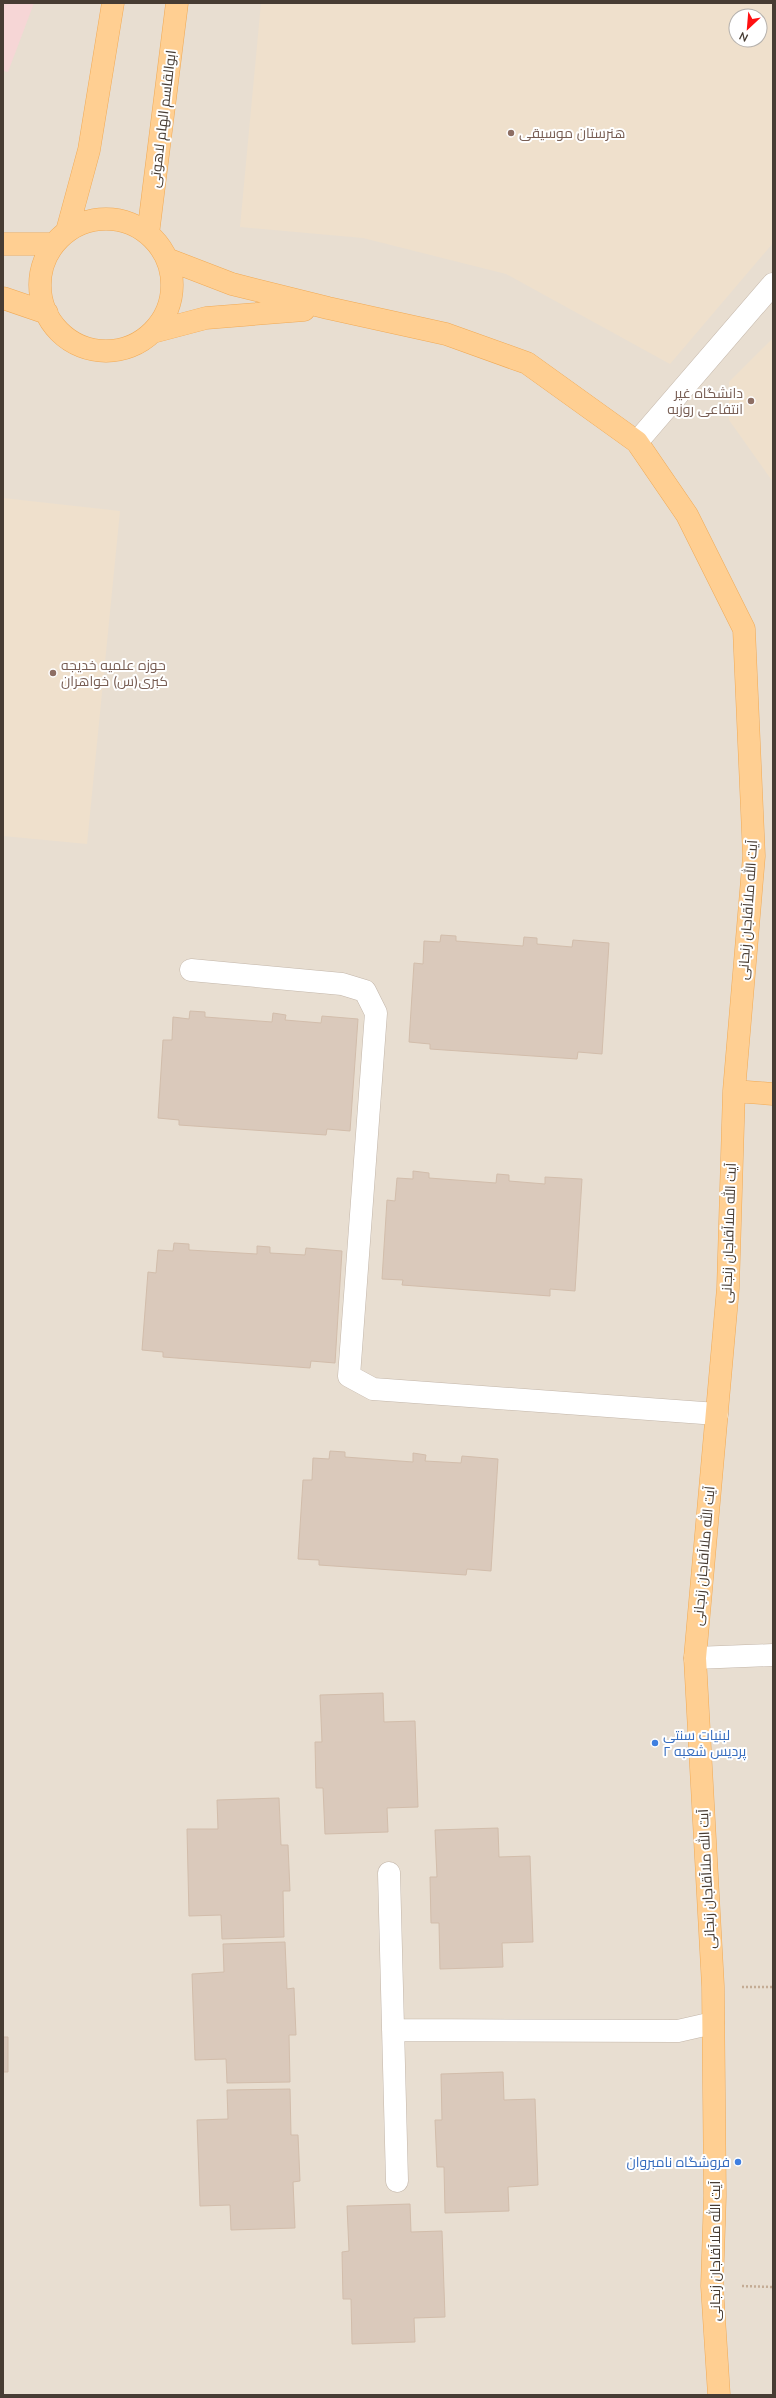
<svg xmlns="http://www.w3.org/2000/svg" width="776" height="2398" viewBox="0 0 776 2398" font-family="'Nunito Sans',Cairo,sans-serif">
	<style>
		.residential { fill: #e8ded1; fill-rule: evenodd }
		.education { fill: #efe0cc; fill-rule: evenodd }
		.medical { fill: #f6d6d6 }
		.building { fill: #dac9bb; stroke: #d2bdab }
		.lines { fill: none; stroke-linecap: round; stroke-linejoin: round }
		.minor-casing { stroke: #c3b6a9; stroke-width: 23 }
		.major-casing { stroke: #f0aa56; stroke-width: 23 }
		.path { stroke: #c4ac95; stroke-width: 2.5; stroke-dasharray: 2 2; stroke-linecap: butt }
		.minor { stroke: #fff; stroke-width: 22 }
		.major { stroke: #ffcf92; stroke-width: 22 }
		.education-dot { fill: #8d6e63; stroke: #fff; stroke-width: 1.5 }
		.shop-dot { fill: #3f7fe0; stroke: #fff; stroke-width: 1.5 }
		.labels { text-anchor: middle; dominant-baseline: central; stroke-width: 4; stroke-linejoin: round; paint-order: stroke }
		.street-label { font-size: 14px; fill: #473c33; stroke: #fff }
		.education-label { font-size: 14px; fill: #785e54; stroke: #fff; text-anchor: start }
		.shop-label { font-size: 14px; fill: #366cbe; stroke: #fff; text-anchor: start }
	</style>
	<rect width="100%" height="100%" fill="#f4ede4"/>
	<path class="residential" d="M3 3H773V2395H3ZM736 16H760V40H736Z"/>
	<path class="education" d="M261 3H773V243L670 364 506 274 363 238 240 227ZM736 16H760V40H736Z
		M773 338V482L729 420V382Z
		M3 498 120 511 87 844 3 836Z"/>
	<path class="medical" d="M3 3H34L8 72 3 71Z"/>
	<path class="building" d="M441 935 456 936V941L523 946 524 937 537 938V944L572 947 573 940 609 943 602 1054 578 1052 577 1059 430 1049V1044L409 1042 414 963 423 964 424 941 440 942Z
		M190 1011 205 1012V1017L272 1022 273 1013 286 1015 285 1020 321 1023 322 1016 358 1019 350 1131 327 1129 326 1135 179 1125V1120L158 1118 163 1040H172L173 1017 189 1019Z
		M413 1171 429 1173V1178L496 1183 497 1174 509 1175V1181L545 1184V1177L582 1179 575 1291 550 1289V1296L402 1285 403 1280 382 1279 387 1200 395 1201 397 1178 413 1179Z
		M174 1243 189 1244V1250L257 1254V1246L270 1247V1253L305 1255 306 1248 342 1251 335 1363 311 1361 310 1368 163 1357V1352L142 1350 148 1272 156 1273 158 1250 173 1251Z
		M330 1451 345 1452V1457L413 1462V1453L426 1455 425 1461 461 1463 462 1456 498 1459 491 1571 467 1569 466 1575 319 1565V1560L298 1559 303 1480H312L313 1458 329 1459Z
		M383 1693 384 1722 415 1721 418 1807 387 1808 388 1832 325 1834 323 1788H316L315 1742H322L320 1695Z
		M279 1798 281 1845H288L290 1891H283L284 1937 222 1939 221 1915 189 1916 187 1829H218L217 1800Z
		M498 1828 499 1857 530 1856 533 1942 502 1943 503 1967 440 1969 439 1923H431L430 1877H437L435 1830Z
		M285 1942 287 1989 294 1988 296 2035H289L290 2082 227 2083 226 2059 195 2060 192 1974 224 1972 223 1944Z
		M3 2037H8V2072H3Z
		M503 2072 504 2100 535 2099 538 2185 508 2187 509 2211 445 2213 444 2167H437L435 2120H442L441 2074Z
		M290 2089 291 2135H298L300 2181 293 2182 295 2228 231 2230 230 2205 200 2206 197 2120 228 2119 227 2090Z
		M410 2204 411 2232 442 2231 445 2317 414 2318 415 2342 352 2344 351 2299H343L342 2252 349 2251 347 2206Z"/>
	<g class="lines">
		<defs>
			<path id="minor" d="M637 442 773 284
				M191 970 342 984 365 991 376 1013 349 1376 373 1389 717 1414
				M695 1658 773 1655
				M389 1873 397 2181
				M393 2030 678 2031 713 2023"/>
			<path id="major" d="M40 285a66 66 0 1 1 132 0a66 66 0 1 1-132 0Z
				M67 231 89 150 113 3
				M148 234 177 3
				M3 244H54
				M167 259 232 284 328 308 446 334 527 363 637 442 687 515 744 629 754 856 734 1091 728 1288 695 1658 713 1986 715 2196 712 2286 719 2395
				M3 298 47 313
				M153 332 206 318 304 310
				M734 1091 773 1094"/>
		</defs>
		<use href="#minor" class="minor-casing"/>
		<use href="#major" class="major-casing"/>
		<path class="path" d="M742 1987H773
			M742 2286 773 2287"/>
		<use href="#minor" class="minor"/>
		<use href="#major" class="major"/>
	</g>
	<g class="education-dot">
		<circle cx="511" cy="133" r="4"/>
		<circle cx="751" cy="401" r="4"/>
		<circle cx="53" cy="673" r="4"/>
	</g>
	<g class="shop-dot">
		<circle cx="655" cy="1743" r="4"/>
		<circle cx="738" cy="2162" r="4"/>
	</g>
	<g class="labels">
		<g class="street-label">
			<text transform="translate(163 119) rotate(-83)">ابوالقاسم الهام لاهوتی</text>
			<text transform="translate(748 910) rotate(-86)">آیت الله ملاآقاجان زنجانی</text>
			<text transform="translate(729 1233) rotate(-88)">آیت الله ملاآقاجان زنجانی</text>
			<text transform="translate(704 1556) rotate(-85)">آیت الله ملاآقاجان زنجانی</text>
			<text transform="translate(707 1879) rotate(-93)">آیت الله ملاآقاجان زنجانی</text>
			<text transform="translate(715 2251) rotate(-90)">آیت الله ملاآقاجان زنجانی</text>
		</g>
		<g class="education-label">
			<text x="519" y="133">هنرستان موسیقی</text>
			<text x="743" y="393" text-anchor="end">دانشگاه غیر<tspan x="743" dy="16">انتفاعی روزبه</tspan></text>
			<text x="61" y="665">حوزه علمیه خدیجه<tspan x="61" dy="16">کبری(س) خواهران</tspan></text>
		</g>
		<g class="shop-label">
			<text x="663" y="1735">لبنیات سنتی<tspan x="663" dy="16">پردیس شعبه ۲</tspan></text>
			<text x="730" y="2162" text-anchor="end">فروشگاه نامبروان</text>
		</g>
	</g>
	<rect width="776" height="2398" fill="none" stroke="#473c33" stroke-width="8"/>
	<g transform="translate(748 28) rotate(206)"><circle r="19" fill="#ffffff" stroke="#b5b1ad"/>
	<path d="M0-3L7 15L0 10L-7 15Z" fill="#ff1011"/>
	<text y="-6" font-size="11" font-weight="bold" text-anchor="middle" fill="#473c33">N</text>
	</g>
</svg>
